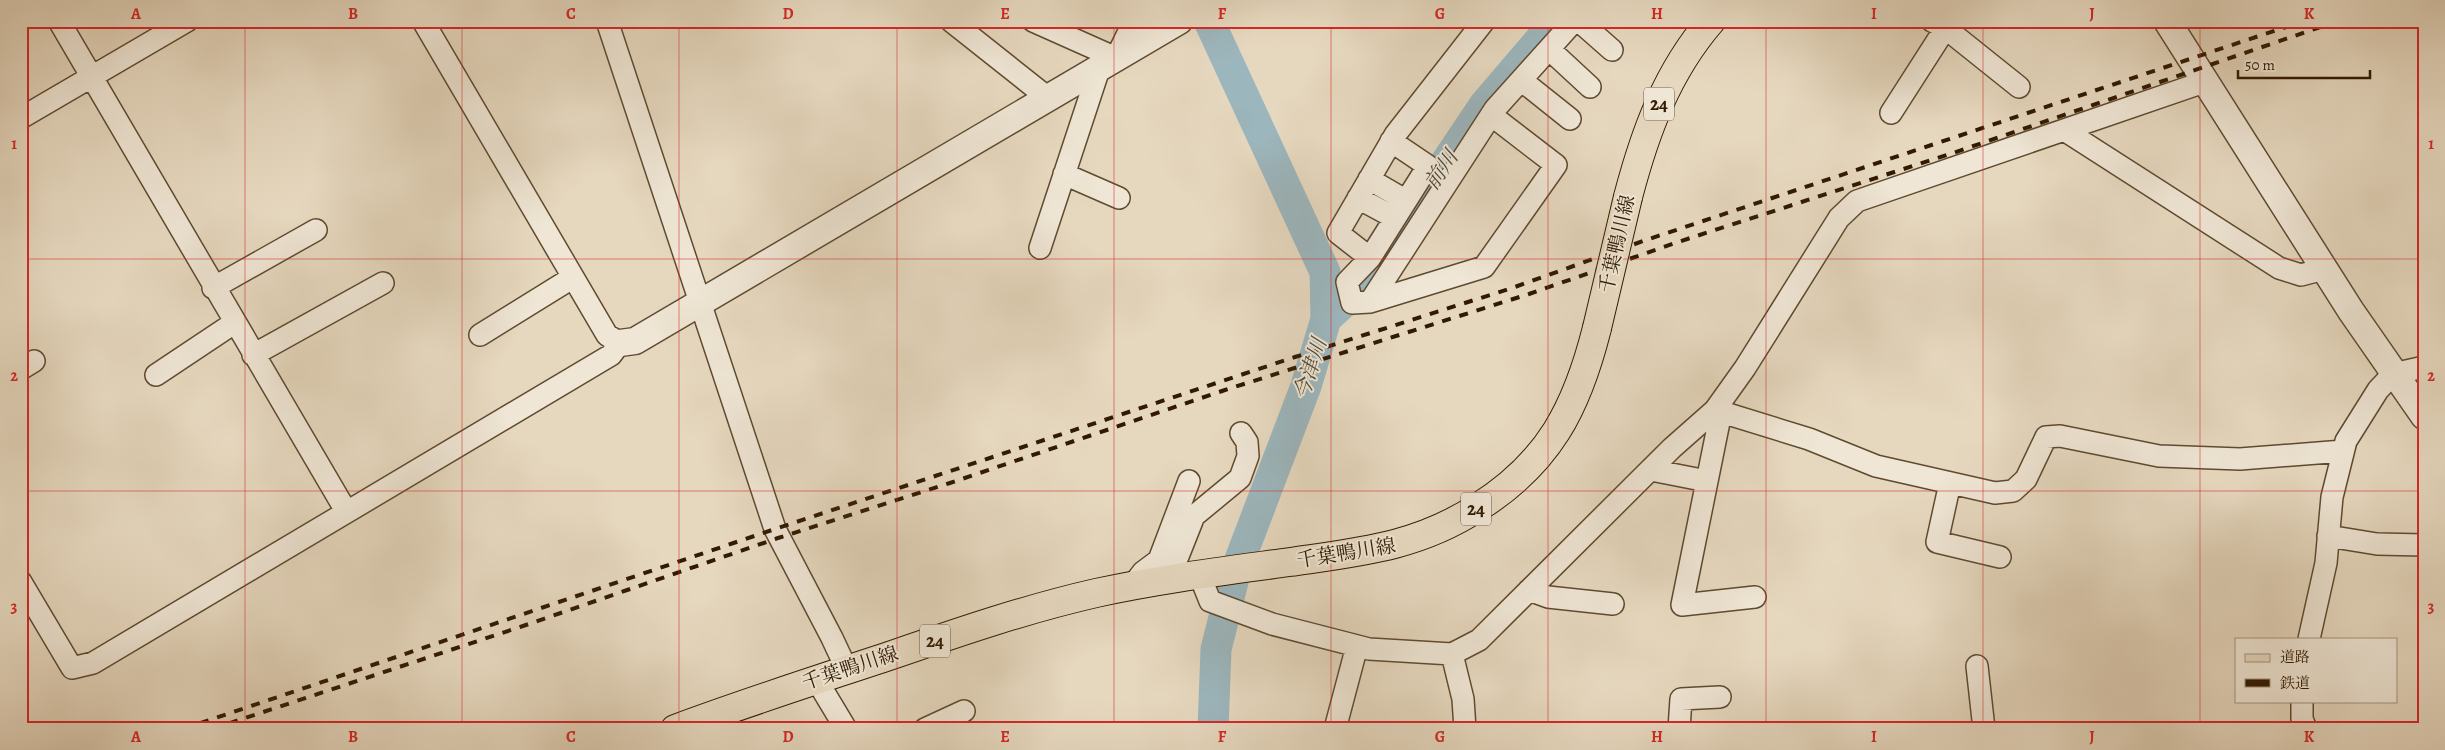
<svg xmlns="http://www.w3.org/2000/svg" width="2445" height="750" viewBox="0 0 2445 750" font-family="Alegreya,'Noto Serif JP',serif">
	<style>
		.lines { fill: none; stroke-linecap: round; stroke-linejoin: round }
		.river { stroke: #9cb6bd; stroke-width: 31 }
		.minor-casing { stroke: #5f4a30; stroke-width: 24 }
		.tertiary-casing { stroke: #5f4a30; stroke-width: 29 }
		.primary-casing { stroke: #321a00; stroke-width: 30 }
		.minor { stroke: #efe6d5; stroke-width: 21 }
		.tertiary { stroke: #efe6d5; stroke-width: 26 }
		.primary { stroke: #e6d8bf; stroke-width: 28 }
		.rail { stroke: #321a00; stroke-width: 4; stroke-dasharray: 9 9; stroke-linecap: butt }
		.primary-bridge-casing { stroke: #321a00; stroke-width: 30; stroke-linecap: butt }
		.primary-bridge { stroke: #e6d8bf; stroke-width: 28 }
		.grid { fill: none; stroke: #d62828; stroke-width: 1; stroke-opacity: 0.55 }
		.labels { text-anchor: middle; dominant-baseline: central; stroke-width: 4; stroke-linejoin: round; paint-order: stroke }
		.shield { fill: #efe6d5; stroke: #6b5740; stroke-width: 1 }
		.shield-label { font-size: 19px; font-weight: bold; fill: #321a00 }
		.street-label { font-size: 20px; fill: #321a00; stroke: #efe6d5 }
		.water-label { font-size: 21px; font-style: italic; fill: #524939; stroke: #efe6d5 }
		.neatline { fill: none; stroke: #d62828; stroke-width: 2 }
		.grid-label { font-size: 16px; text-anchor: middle; font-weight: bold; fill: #d62828 }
	</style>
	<rect width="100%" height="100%" fill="#e6d8bf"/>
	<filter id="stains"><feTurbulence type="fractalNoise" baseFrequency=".004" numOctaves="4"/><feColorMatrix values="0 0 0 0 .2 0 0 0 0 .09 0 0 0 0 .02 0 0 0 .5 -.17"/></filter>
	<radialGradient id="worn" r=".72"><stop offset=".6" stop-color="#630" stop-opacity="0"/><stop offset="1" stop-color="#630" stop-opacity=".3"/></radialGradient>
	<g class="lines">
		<path class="river" d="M1209 21 1325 272 1326 319 1306 386 1236 570 1216 649 1213 729
			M1329 316 1364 284 1485 104 1556 21"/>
		<defs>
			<path id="minor" d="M59 21 346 511
				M607 21 775 529 832 638 847 670
				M951 21 1048 98
				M1033 21 1116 58 1134 21
				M1579 21 1612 50
				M1932 21 1944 27 2019 87
				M1549 49 1590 87
				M1521 80 1570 119
				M1891 113 1950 21
				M21 118 187 21
				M2064 130 2279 268 2301 275 2324 269
				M1391 141 1428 166 1370 258 1347 282 1352 303 1370 302 1484 267 1556 165 1491 115
				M1064 174 1119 198
				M1369 179 1405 200
				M1358 198 1395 218
				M1040 248 1099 69
				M1370 258 1338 233 1395 135 1484 21
				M213 288 316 230
				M1370 302 1495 109 1574 21
				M480 335 572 278
				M253 355 383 283
				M21 369 34 361
				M156 375 234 323
				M1715 410 1809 439 1876 466 1995 493 2013 491 2026 479 2046 437 2060 436 2159 456 2240 459 2343 451
				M1721 412 1682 605 1755 597
				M1651 470 1707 481
				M1950 483 1937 542 2000 557
				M2328 536 2377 544 2424 545
				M1200 576 1210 601 1272 624 1369 649 1452 654 1479 640 1672 448 1715 410 1745 368 1839 218 1857 201 2204 82
				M1169 579 1194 516 1240 478 1248 456 1247 442 1241 433
				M21 582 72 668 93 663 611 355 620 343 607 335 423 21
				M1133 585 1143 572 1159 560 1189 481
				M1529 590 1548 597 1613 604
				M2309 639 2326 563 2332 497 2346 441 2378 390 2393 374 2424 367
				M1452 654 1463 699 1465 729
				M1977 666 1984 729
				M816 679 846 729
				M2302 701V719L2306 729
				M925 729 964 711
				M1335 729 1357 646
				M1679 729 1681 699 1720 697"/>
			<path id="tertiary" d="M2167 21 2351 311 2424 416
				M620 343 635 341 1179 21"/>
			<path id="primary" d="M1628 197C1645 132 1667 72 1711 21
				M675 729C747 702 820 679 892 655 959 632 1026 609 1096 593 1160 579 1225 571 1290 562 1359 552 1417 547 1477 508 1549 463 1577 408 1597 328"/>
		</defs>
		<use href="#minor" class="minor-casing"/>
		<use href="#tertiary" class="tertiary-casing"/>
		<use href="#primary" class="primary-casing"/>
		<use href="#minor" class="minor"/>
		<use href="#tertiary" class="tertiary"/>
		<use href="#primary" class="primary"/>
		<path class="rail" d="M183 729 775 529 1295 357 1512 288 1646 240 2304 21
			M212 729 523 626 778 538 950 483 1225 390 1529 294 1678 242 1953 153 2338 21"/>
		<defs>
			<path id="primary-bridge" d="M1597 328 1628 197"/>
		</defs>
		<use href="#primary-bridge" class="primary-bridge-casing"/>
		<use href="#primary-bridge" class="primary-bridge"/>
	</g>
	<path class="grid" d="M245 21V729M462 21V729M679 21V729M897 21V729M1114 21V729M1331 21V729M1548 21V729M1766 21V729M1983 21V729M2200 21V729M21 259H2424M21 491H2424"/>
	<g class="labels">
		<g class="shield">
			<rect x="1644" y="87.5" width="30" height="33" rx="4"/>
			<rect x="1461" y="492.5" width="30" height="33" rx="4"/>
			<rect x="920" y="624.5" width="30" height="33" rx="4"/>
		</g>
		<g class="shield-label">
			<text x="1659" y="104">24</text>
			<text x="1476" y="509">24</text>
			<text x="935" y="641">24</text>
		</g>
		<g class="street-label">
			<text transform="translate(1617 244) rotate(-77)">千葉鴨川線</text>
			<text transform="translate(1346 553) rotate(-9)">千葉鴨川線</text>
			<text transform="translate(850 668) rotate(-18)">千葉鴨川線</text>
		</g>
		<g class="water-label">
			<text transform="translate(1441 170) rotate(-56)">前川</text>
			<text transform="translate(1310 369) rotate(-72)">今津川</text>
		</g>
	</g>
	<rect width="2445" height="750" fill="none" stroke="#e6d8bf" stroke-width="55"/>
	<rect x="2235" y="638" width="162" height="65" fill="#efe6d5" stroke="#a39480"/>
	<rect x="2245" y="654" width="25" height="8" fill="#e6d8bf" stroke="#a39480"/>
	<text x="2280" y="662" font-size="15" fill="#321a00">道路</text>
	<rect x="2245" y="679" width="25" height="8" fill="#321a00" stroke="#a39480"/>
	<text x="2280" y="688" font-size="15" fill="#321a00">鉄道</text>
	<path d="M2238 70v8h132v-8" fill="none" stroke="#321a00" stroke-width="2.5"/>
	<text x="2245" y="70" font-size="15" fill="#321a00" stroke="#efe6d5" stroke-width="4" paint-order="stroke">50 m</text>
	<rect x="28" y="28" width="2390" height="694" class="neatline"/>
	<g class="grid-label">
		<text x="136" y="19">A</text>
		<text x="353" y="19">B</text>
		<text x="571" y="19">C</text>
		<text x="788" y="19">D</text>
		<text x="1005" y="19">E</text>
		<text x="1222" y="19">F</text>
		<text x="1440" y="19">G</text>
		<text x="1657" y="19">H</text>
		<text x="1874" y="19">I</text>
		<text x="2092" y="19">J</text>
		<text x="2309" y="19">K</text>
		<text x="14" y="149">1</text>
		<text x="2431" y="149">1</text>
		<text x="14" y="381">2</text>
		<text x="2431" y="381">2</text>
		<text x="14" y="612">3</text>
		<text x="2431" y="612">3</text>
		<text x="136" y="742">A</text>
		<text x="353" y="742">B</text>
		<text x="571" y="742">C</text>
		<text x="788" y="742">D</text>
		<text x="1005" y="742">E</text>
		<text x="1222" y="742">F</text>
		<text x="1440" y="742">G</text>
		<text x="1657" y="742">H</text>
		<text x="1874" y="742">I</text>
		<text x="2092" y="742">J</text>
		<text x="2309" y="742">K</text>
	</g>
	<rect width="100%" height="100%" filter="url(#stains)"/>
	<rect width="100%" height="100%" fill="url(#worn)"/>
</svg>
